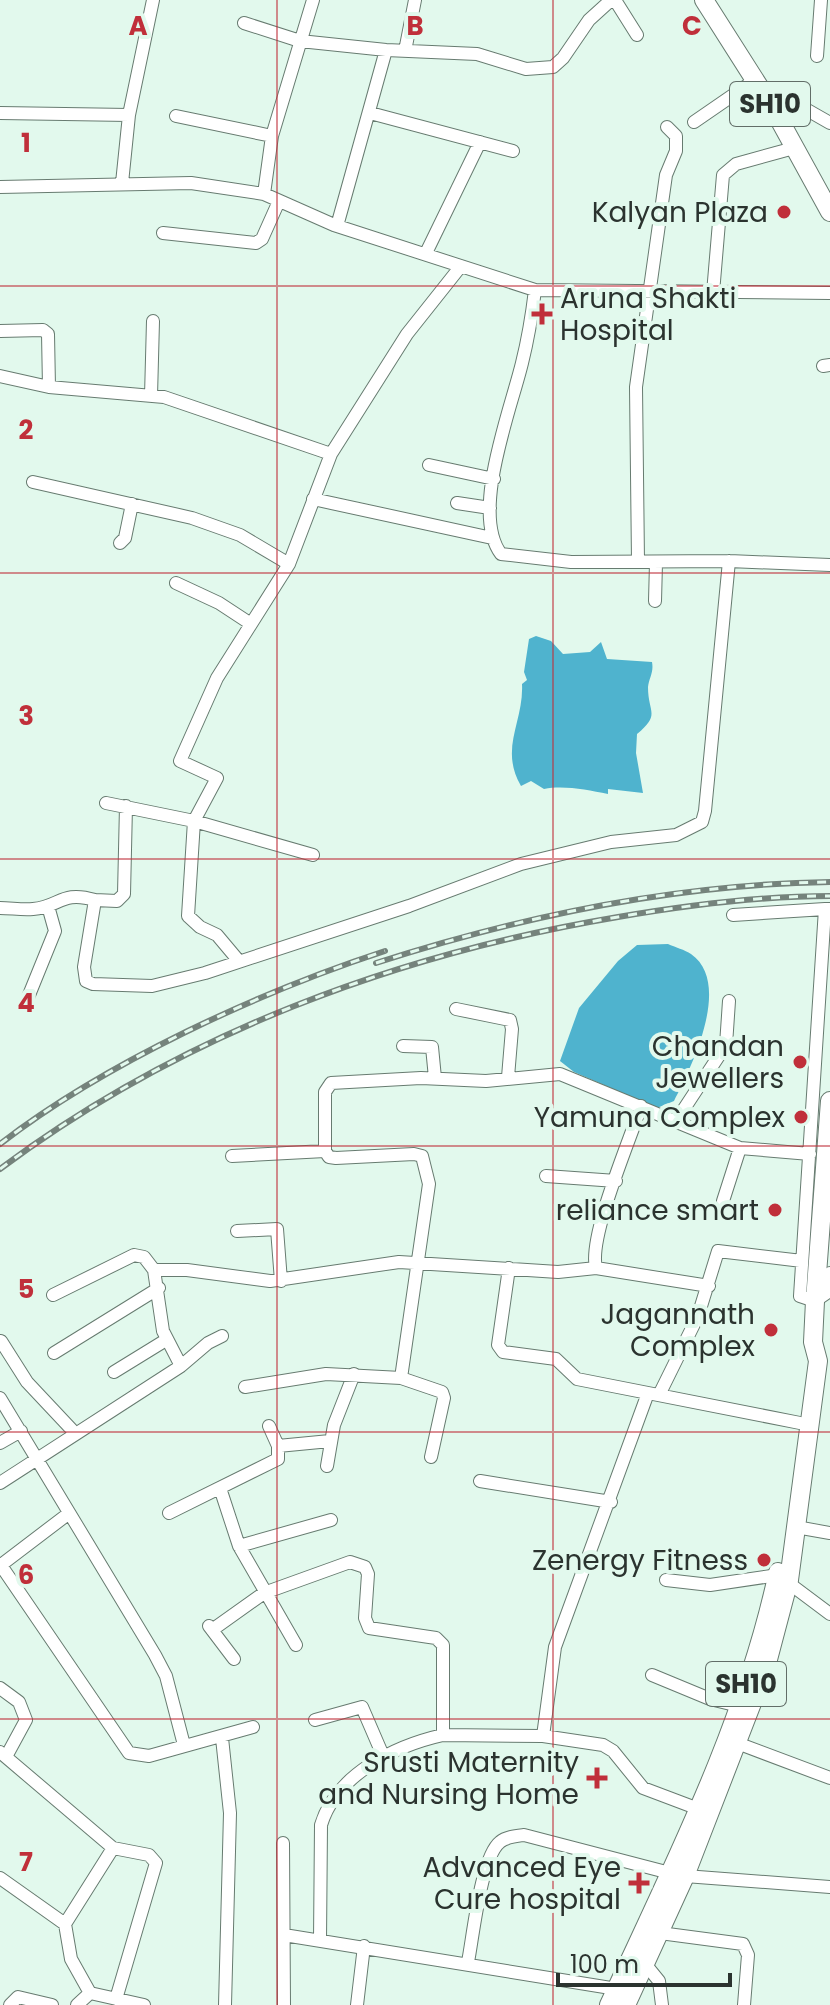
<svg xmlns="http://www.w3.org/2000/svg" width="830" height="2005" viewBox="0 0 830 2005" font-family="Poppins,sans-serif">
	<style>
		.water { fill: #4fb3ce }
		.lines { fill: none; stroke-linecap: round; stroke-linejoin: round }
		.minor-casing { stroke: #677b70; stroke-width: 14 }
		.primary-casing { stroke: #677b70; stroke-width: 20 }
		.minor { stroke: #fff; stroke-width: 12 }
		.primary { stroke: #fff; stroke-width: 18 }
		.rail-casing { stroke: #75837c; stroke-width: 6 }
		.rail { stroke: #e2f9ed; stroke-width: 3; stroke-dasharray: 9; stroke-linecap: butt }
		.grid { fill: none; stroke: #c02f3a; stroke-width: 2; stroke-opacity: 0.55 }
		.poi-dot { fill: #c02f3a; stroke: #e2f9ed; stroke-width: 3 }
		.labels { text-anchor: middle; dominant-baseline: central; stroke-width: 8; stroke-linejoin: round; paint-order: stroke }
		.shield { fill: #e2f9ed; stroke: #626e68; stroke-width: 2 }
		.shield-label { font-size: 26px; font-weight: bold; fill: #2b332f }
		.poi-label { font-size: 28px; fill: #2b332f; stroke: #e2f9ed; text-anchor: end }
		.grid-label { font-size: 26px; text-anchor: middle; font-weight: bold; fill: #c02f3a; stroke: #e2f9ed; stroke-width: 8; stroke-linejoin: round; paint-order: stroke }
	</style>
	<rect width="100%" height="100%" fill="#e2f9ed"/>
	<path class="water" d="M536 636 551 641 563 654 590 652 601 642 607 659 652 662C654 672 649 678 648 687 648 713 661 714 637 734L636 753 643 793 608 789V794C587 790 564 785 544 789L531 781 521 786C499 748 524 722 522 684L527 680 524 672 529 639Z
		M668 944C675 947 685 950 691 954 733 983 691 1068 674 1101L657 1108 574 1072 560 1061 579 1008 618 961 637 945Z"/>
	<g class="lines">
		<defs>
			<path id="minor" d="M615 0 637 35
				M244 23 300 41 386 50 477 54 526 69 553 67 563 58 589 20 611 0
				M405 51 415 0
				M817 56 821 0
				M764 93 795 103 830 123
				M0 113 129 115
				M370 113 513 151
				M176 116 272 136
				M694 122 755 80
				M122 183 129 115 153 0
				M0 187 191 183 264 194 334 225 535 290 830 293
				M264 194 272 136 313 0
				M337 226 386 50
				M163 233 256 243 262 239 279 201
				M426 253 480 142
				M535 290C532 315 528 339 522 363 511 409 470 513 501 554L571 562 729 561 830 565
				M713 293 723 175 736 164 794 148
				M0 331 43 330 48 334 49 387
				M823 366 830 365
				M0 376 49 387 164 397 331 454
				M151 396 153 321
				M429 465 494 479
				M33 482 192 518 240 535 289 564
				M313 499 492 538
				M457 503 490 508
				M120 543 125 538 132 504
				M638 561 636 387 666 175 676 151V136L667 127
				M176 583 219 603 251 624
				M655 601 656 563
				M106 803 194 821 313 855
				M95 900 117 901 124 894 126 806
				M0 908C11 908 22 910 33 909 60 907 61 890 95 900L84 967 86 981 93 984 152 986 205 973 409 906 521 864 611 842 676 835 702 822 705 811 729 561
				M830 909H825L800 1296 815 1301 828 1292 830 1273
				M733 915 825 909
				M238 960 217 935 200 927 188 916 194 821 217 778 180 761 217 678 289 564 331 454 407 334 461 266
				M27 1000 55 931 48 906
				M456 1009 510 1020 512 1029 508 1077
				M403 1046 432 1047 435 1078
				M641 1106C630 1140 588 1237 596 1268L709 1286
				M676 1121 726 1045 729 1001
				M325 1151V1092L331 1083 421 1078 486 1081 560 1074 740 1148 810 1154
				M232 1156 325 1151 329 1157 336 1158 414 1154 422 1156 429 1184 401 1378 326 1374 245 1387
				M546 1176 616 1181
				M723 1201 740 1148
				M237 1231 277 1229 281 1281
				M509 1268 498 1345 503 1352 556 1359 577 1379 800 1423
				M53 1295 134 1255 144 1257 154 1270H187L270 1281 399 1262 558 1272 596 1268
				M1 1341 27 1382 74 1432
				M54 1353 159 1288
				M181 1366 208 1343 222 1336
				M114 1372 166 1340
				M401 1378 442 1392 444 1398 431 1457
				M659 1395 698 1316 718 1251 802 1261
				M0 1398 155 1655 166 1676 184 1745
				M0 1443 21 1431
				M278 1446 330 1441
				M327 1466 334 1425 354 1374
				M480 1481 611 1502
				M0 1483 181 1366 163 1331 154 1270
				M220 1488 239 1546 296 1645
				M169 1513 278 1459V1446L269 1426
				M796 1527 830 1533
				M239 1546 331 1520
				M0 1564 129 1753 149 1756 253 1727
				M1 1565 68 1514
				M666 1580 710 1585 778 1575 830 1614
				M209 1626 234 1659
				M212 1630 264 1593 350 1562 365 1567 368 1574 365 1618 369 1628 436 1638 443 1645V1735C394 1746 336 1775 321 1825L320 1940
				M652 1675 710 1699 739 1706
				M0 1688 19 1702 26 1720 7 1755
				M315 1720 362 1707 384 1758
				M443 1735 543 1736 603 1745 613 1751 643 1788 696 1808
				M543 1736 555 1647 648 1393
				M222 1738 230 1813 225 2005
				M737 1743 830 1778
				M0 1752 113 1848 149 1855 156 1863 116 1999
				M283 1843 284 2005
				M113 1848 65 1924 71 1959 90 1993 144 2005
				M685 1876 830 1887
				M0 1878 65 1924
				M660 1933 743 1944 748 1955 744 2005
				M284 1935 617 1989
				M468 1962C473 1937 481 1857 500 1842 506 1837 516 1836 524 1835L670 1873
				M646 1965 659 1981 662 2005
				M10 2005 18 1997 52 2005
				M77 2005 90 1993
				M357 2005 364 1946"/>
			<path id="primary" d="M704 0 774 110 830 212
				M609 2005C673 1866 746 1723 778 1572
				M626 2005 685 1876 766 1667 789 1580 818 1361 813 1342 815 1301 830 1101"/>
		</defs>
		<use href="#minor" class="minor-casing"/>
		<use href="#primary" class="primary-casing"/>
		<use href="#minor" class="minor"/>
		<use href="#primary" class="primary"/>
		<defs>
			<path id="rail" d="M376 963C522 916 675 884 830 882
				M0 1144C105 1063 259 992 385 951
				M0 1169C181 1034 396 954 618 917 688 905 759 896 830 896"/>
		</defs>
		<use href="#rail" class="rail-casing"/>
		<use href="#rail" class="rail"/>
	</g>
	<path class="grid" d="M277 0V2005M553 0V2005M0 286H830M0 573H830M0 859H830M0 1146H830M0 1432H830M0 1719H830"/>
	<g class="poi-dot">
		<circle cx="784" cy="212" r="8"/>
		<path d="M538 302h8v8h8v8h-8v8h-8v-8h-8v-8h8z"/>
		<circle cx="800" cy="1062" r="8"/>
		<circle cx="801" cy="1117" r="8"/>
		<circle cx="775" cy="1210" r="8"/>
		<circle cx="771" cy="1330" r="8"/>
		<circle cx="764" cy="1560" r="8"/>
		<path d="M593 1766h8v8h8v8h-8v8h-8v-8h-8v-8h8z"/>
		<path d="M635 1871h8v8h8v8h-8v8h-8v-8h-8v-8h8z"/>
	</g>
	<g class="labels">
		<g class="shield">
			<rect x="730" y="82" width="80" height="44" rx="6"/>
			<rect x="706" y="1662" width="80" height="44" rx="6"/>
		</g>
		<g class="shield-label">
			<text x="770" y="104">SH10</text>
			<text x="746" y="1684">SH10</text>
		</g>
		<g class="poi-label">
			<text x="768" y="212">Kalyan Plaza</text>
			<text x="560" y="298" text-anchor="start">Aruna Shakti<tspan x="560" dy="32">Hospital</tspan></text>
			<text x="784" y="1046">Chandan<tspan x="784" dy="32">Jewellers</tspan></text>
			<text x="785" y="1117">Yamuna Complex</text>
			<text x="759" y="1210">reliance smart</text>
			<text x="755" y="1314">Jagannath<tspan x="755" dy="32">Complex</tspan></text>
			<text x="748" y="1560">Zenergy Fitness</text>
			<text x="579" y="1762">Srusti Maternity<tspan x="579" dy="32">and Nursing Home</tspan></text>
			<text x="621" y="1867">Advanced Eye<tspan x="621" dy="32">Cure hospital</tspan></text>
		</g>
	</g>
	<g class="grid-label">
		<text x="138" y="35">A</text>
		<text x="415" y="35">B</text>
		<text x="692" y="35">C</text>
		<text x="26" y="152">1</text>
		<text x="26" y="439">2</text>
		<text x="26" y="725">3</text>
		<text x="26" y="1012">4</text>
		<text x="26" y="1298">5</text>
		<text x="26" y="1584">6</text>
		<text x="26" y="1871">7</text>
	</g>
	<path d="M558 1973v12h172v-12" fill="none" stroke="#2b332f" stroke-width="4"/>
	<text x="570" y="1973" font-size="24" fill="#2b332f" stroke="#e2f9ed" stroke-width="6" paint-order="stroke">100 m</text>
</svg>
